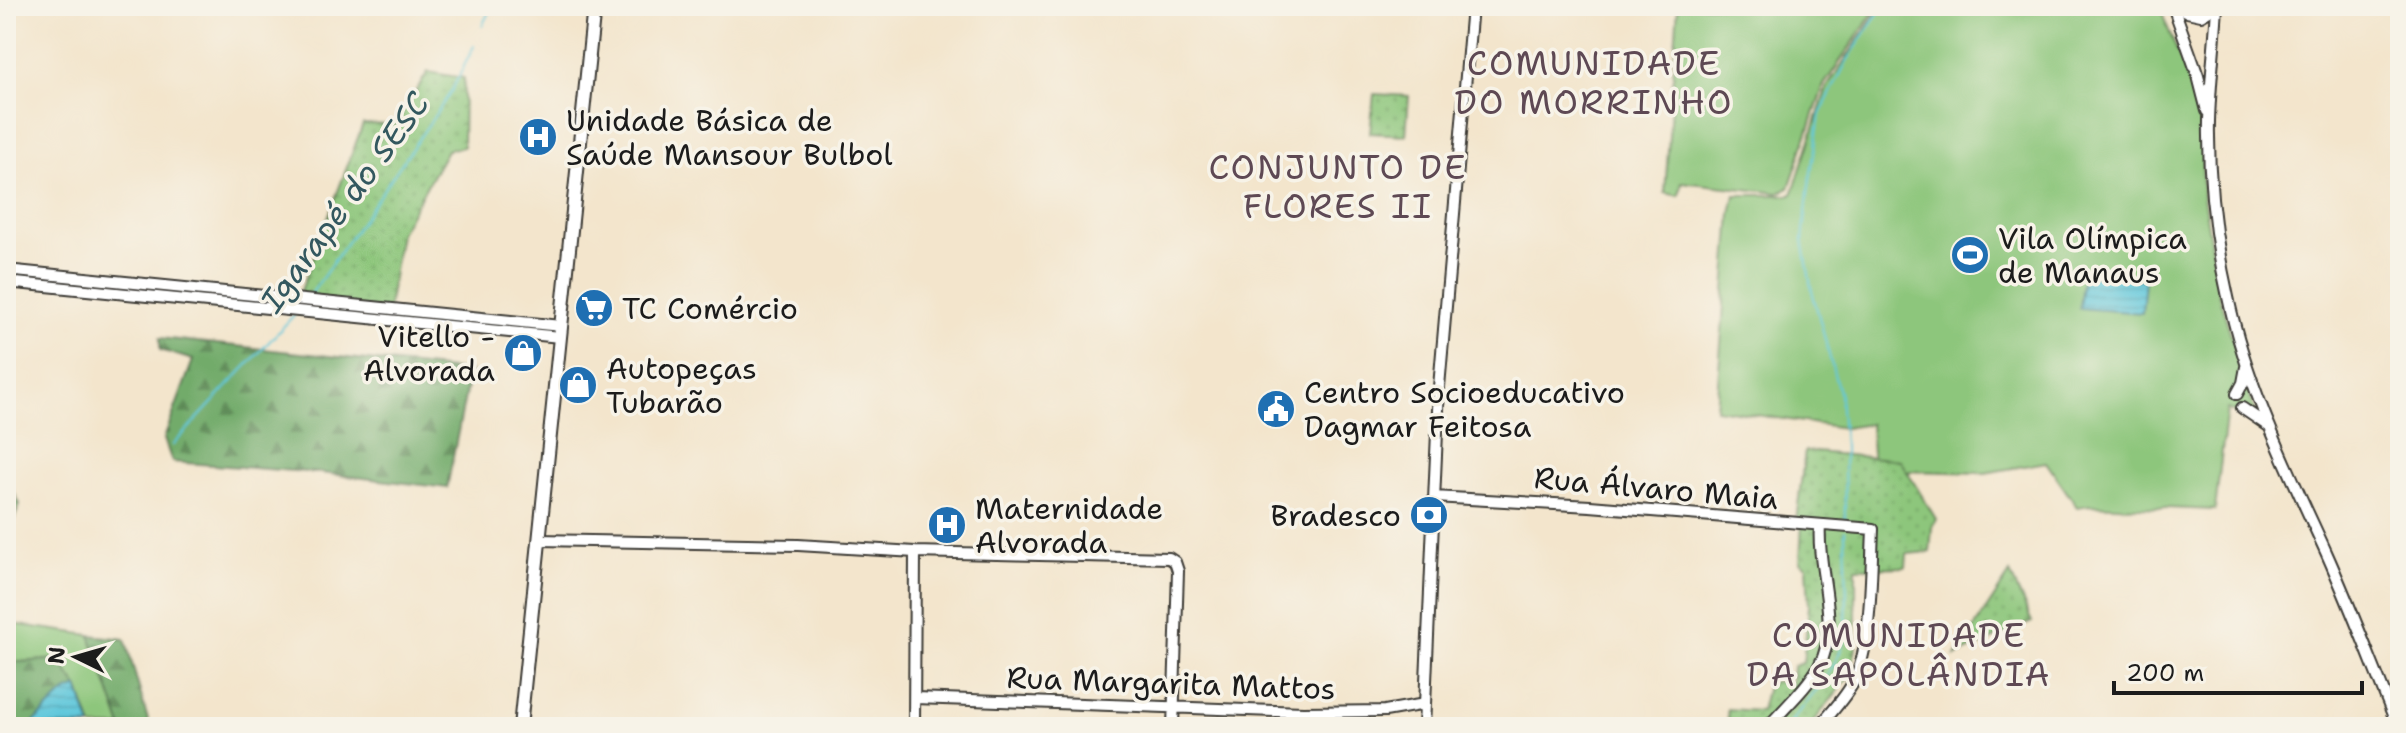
<svg xmlns="http://www.w3.org/2000/svg" width="2406" height="733" viewBox="0 0 2406 733" font-family="'Shantell Sans',sans-serif">
	<style>
		.grass { fill: #8dc67b; stroke: #54714c; stroke-width: 2 }
		.forest { fill: url(#forest-firs); stroke: #476444; stroke-width: 2 }
		.park { fill: url(#park-dots); stroke: #54714c; stroke-width: 2 }
		.water { fill: url(#water-rules); stroke: #3e727c; stroke-width: 2 }
		.lines { fill: none; stroke-linecap: round; stroke-linejoin: round }
		.stream { stroke: #5fc7db; stroke-width: 2 }
		.minor-casing { stroke: #3c3a36; stroke-width: 14 }
		.major-casing { stroke: #3c3a36; stroke-width: 16 }
		.minor { stroke: #fff; stroke-width: 10 }
		.major { stroke: #fff; stroke-width: 12 }
		.labels { text-anchor: middle; dominant-baseline: central; stroke-width: 7; stroke-linejoin: round; paint-order: stroke }
		.poi-label { font-size: 30px; fill: #1c1c1c; stroke: #f7f3e8; text-anchor: start }
		.street-label { font-size: 30px; fill: #1c1c1c; stroke: #f7f3e8 }
		.water-label { font-size: 32px; font-style: italic; fill: #33585f; stroke: #f7f3e8 }
		.quarter-label { font-size: 34px; letter-spacing: 2px; fill: #5e4954; stroke: #f7f3e8 }
	</style>
	<defs>
		<pattern id="forest-firs" width="22" height="20" patternUnits="userSpaceOnUse" patternTransform="scale(2)"><rect width="22" height="20" fill="#72ab6b"/><path d="M5 1l3.5 6h-7zM16 11l3.5 6h-7z" fill="#5d8a57"/></pattern>
		<pattern id="park-dots" width="8" height="8" patternUnits="userSpaceOnUse" patternTransform="scale(2)"><rect width="8" height="8" fill="#8dc67b"/><path d="M2 2h.1M6 6h.1" fill="none" stroke="#79aa6a" stroke-width="1.8" stroke-linecap="round"/></pattern>
		<pattern id="water-rules" width="6" height="5" patternUnits="userSpaceOnUse" patternTransform="scale(2)"><rect width="6" height="5" fill="#5fc7db"/><path d="M0 2.5h6" fill="none" stroke="#52aabb"/></pattern>
	</defs>
	<rect width="100%" height="100%" fill="#f7f3e8"/>
	<filter id="ink" filterUnits="userSpaceOnUse"><feTurbulence type="fractalNoise" baseFrequency=".0125" numOctaves="2"/><feDisplacementMap in="SourceGraphic" scale="16" xChannelSelector="R" yChannelSelector="G"/><feConvolveMatrix kernelMatrix="1 2 1 2 8 2 1 2 1" color-interpolation-filters="sRGB"/></filter>
	<filter id="wash" filterUnits="userSpaceOnUse"><feTurbulence type="fractalNoise" baseFrequency=".006" numOctaves="4" result="noise"/><feDisplacementMap in="SourceGraphic" scale="32" xChannelSelector="R" yChannelSelector="G"/><feGaussianBlur stdDeviation="1.8" result="paint"/><feColorMatrix in="noise" values="0 0 0 0 0 0 0 0 0 0 0 0 0 0 0 0 0 1.4 0 .05"/><feComposite in="paint" operator="in"/></filter>
	<g filter="url(#wash)">
		<rect width="100%" height="100%" fill="#f3e5cc"/>
		<path class="grass" d="M1678 6H1878L1824 85 1789 188 1779 193 1682 182 1679 196 1665 193Z
			M1881 6H2159L2201 111 2203 196 2219 296 2259 425 2227 409 2215 510 2090 505 2077 507 2046 462 1985 473 1910 471 1901 482 1874 483 1870 424 1844 428 1716 409 1731 214 1735 195H1792L1827 87Z
			M6 623 90 635 122 727H6Z"/>
		<path class="forest" d="M160 338 470 371 447 488 321 473 172 462 164 439 193 360 160 350Z
			M6 478 20 504 6 539Z
			M90 635 125 639 150 727H122Z
			M58 659 78 687 92 727H6V663Z"/>
		<path class="park" d="M428 72 464 78 463 147 447 150 400 233 388 309 297 301 363 124 394 125Z
			M1374 94 1409 96 1406 135 1370 133Z
			M1805 451 1900 460 1936 519 1932 527 1930 552 1907 554 1906 567 1856 568V648L1849 677 1809 727H1729L1727 709 1761 711 1768 681 1792 683 1793 666 1803 663 1809 606 1807 566 1800 562 1802 521H1796Z
			M2010 573 2032 622 1956 656Z"/>
		<path class="water" d="M2083 275 2145 280 2142 313 2079 308Z
			M78 687 91 727H29L64 693Z"/>
		<g class="lines">
			<path class="stream" d="M482 26 492 6
				M309 297 451 92 474 46
				M173 445 295 314
				M1845 523 1844 445 1840 396 1811 287 1803 240 1808 193 1820 114 1847 61 1883 6
				M1787 727C1803 706 1833 674 1841 649 1851 618 1845 564 1845 530"/>
		</g>
	</g>
	<g filter="url(#ink)">
		<g class="lines">
			<defs>
				<path id="minor" d="M2173 6 2198 76 2207 111
					M2177 6 2187 12 2201 15 2216 6
					M2217 6C2215 44 2210 83 2209 121 2208 180 2215 240 2228 297 2247 387 2288 469 2326 552 2352 610 2374 669 2398 727
					M6 270 561 326
					M6 282 560 337
					M2237 394 2243 383 2246 367
					M2242 408 2270 427
					M1434 497 1590 506 1873 529C1871 570 1872 649 1853 683 1844 699 1831 713 1819 727
					M539 540 798 545 915 552 1169 558 1175 562 1178 571 1173 727
					M915 698 1303 712 1385 711 1425 704
					M914 727 915 552
					M1424 727 1439 387 1472 6
					M1768 727C1784 708 1807 688 1819 666 1842 624 1816 570 1820 525"/>
				<path id="major" d="M520 727 594 6"/>
			</defs>
			<use href="#minor" class="minor-casing"/>
			<use href="#major" class="major-casing"/>
			<use href="#minor" class="minor"/>
			<use href="#major" class="major"/>
		</g>
	</g>
	<defs>
		<symbol id="hospital-disc" viewBox="-11 -11 22 22"><circle r="9.5" fill="#1f6fb2" stroke="#f7f3e8"/><path d="M-5-5h3v3.5h4V-5h3V5h-3V1.5h-4V5h-3Z" fill="#fff"/></symbol>
		<symbol id="stadium-disc" viewBox="-11 -11 22 22"><circle r="9.5" fill="#1f6fb2" stroke="#f7f3e8"/><path d="M0-5a6.5 5 0 1 0 0 10a6.5 5 0 1 0 0-10ZM-3.5-1.8h7v3.6h-7Z" fill="#fff"/></symbol>
		<symbol id="supermarket-disc" viewBox="-11 -11 22 22"><circle r="9.5" fill="#1f6fb2" stroke="#f7f3e8"/><path d="M-6-5.5h2.5l.6 2H6L4.5 2H-2.5L-4.4-4H-6ZM-1.5 3.2a1.3 1.3 0 1 0 .1 0ZM3 3.2a1.3 1.3 0 1 0 .1 0Z" fill="#fff"/></symbol>
		<symbol id="shop-disc" viewBox="-11 -11 22 22"><circle r="9.5" fill="#1f6fb2" stroke="#f7f3e8"/><path d="M-5-2.5h2.3a2.7 3.5 0 0 1 5.4 0H5L5.5 6h-11ZM-1.5-2.5h3a1.5 2.3 0 0 0-3 0Z" fill="#fff"/></symbol>
		<symbol id="civic-disc" viewBox="-11 -11 22 22"><circle r="9.5" fill="#1f6fb2" stroke="#f7f3e8"/><path d="M-.6-6.5H3V-4.5H.6V-3L4-1V1h2V6H-6V1h2V-1L-.6-3ZM-1.2 2.5V6h2.4V2.5Z" fill="#fff"/></symbol>
		<symbol id="bank-disc" viewBox="-11 -11 22 22"><circle r="9.5" fill="#1f6fb2" stroke="#f7f3e8"/><path d="M-6-4H6V4H-6ZM0-2.3a2.3 2.3 0 1 0 0 4.6a2.3 2.3 0 1 0 0-4.6Z" fill="#fff"/></symbol>
	</defs>
	<g fill-rule="evenodd">
		<use href="#hospital-disc" x="516" y="115" width="44" height="44"/>
		<use href="#stadium-disc" x="1948" y="233" width="44" height="44"/>
		<use href="#supermarket-disc" x="572" y="286" width="44" height="44"/>
		<use href="#shop-disc" x="501" y="331" width="44" height="44"/>
		<use href="#shop-disc" x="556" y="363" width="44" height="44"/>
		<use href="#civic-disc" x="1254" y="387" width="44" height="44"/>
		<use href="#bank-disc" x="1407" y="493" width="44" height="44"/>
		<use href="#hospital-disc" x="925" y="503" width="44" height="44"/>
	</g>
	<g class="labels">
		<g class="poi-label">
			<text x="566" y="120">Unidade Básica de<tspan x="566" dy="34">Saúde Mansour Bulbol</tspan></text>
			<text x="1998" y="238">Vila Olímpica<tspan x="1998" dy="34">de Manaus</tspan></text>
			<text x="622" y="308">TC Comércio</text>
			<text x="495" y="336" text-anchor="end">Vitello -<tspan x="495" dy="34">Alvorada</tspan></text>
			<text x="606" y="368">Autopeças<tspan x="606" dy="34">Tubarão</tspan></text>
			<text x="1304" y="392">Centro Socioeducativo<tspan x="1304" dy="34">Dagmar Feitosa</tspan></text>
			<text x="975" y="508">Maternidade<tspan x="975" dy="34">Alvorada</tspan></text>
			<text x="1401" y="515" text-anchor="end">Bradesco</text>
		</g>
		<g class="street-label">
			<text transform="translate(1656 488) rotate(5)">Rua Álvaro Maia</text>
			<text transform="translate(1171 683) rotate(2)">Rua Margarita Mattos</text>
		</g>
		<g class="water-label">
			<text transform="translate(344 202) rotate(-54)">Igarapé do SESC</text>
		</g>
		<g class="quarter-label">
			<text x="1594" y="63">COMUNIDADE<tspan x="1594" dy="39">DO MORRINHO</tspan></text>
			<text x="1338" y="167">CONJUNTO DE<tspan x="1338" dy="39">FLORES II</tspan></text>
			<text x="1899" y="635">COMUNIDADE<tspan x="1899" dy="39">DA SAPOLÂNDIA</tspan></text>
		</g>
	</g>
	<rect width="2406" height="733" fill="none" stroke="#f7f3e8" stroke-width="32"/>
	<g transform="translate(76 657) rotate(275)" stroke="#f7f3e8" stroke-width="6" paint-order="stroke">
	<path d="M0-6L14 30L0 20L-14 30Z" fill="#1c1c1c"/>
	<text y="-12" font-size="22" font-weight="bold" text-anchor="middle" fill="#1c1c1c">N</text>
	</g>
	<path d="M2114 681v12h248v-12" fill="none" stroke="#1c1c1c" stroke-width="4"/>
	<text x="2126" y="681" font-size="24" fill="#1c1c1c" stroke="#f7f3e8" stroke-width="6" paint-order="stroke">200 m</text>
</svg>
